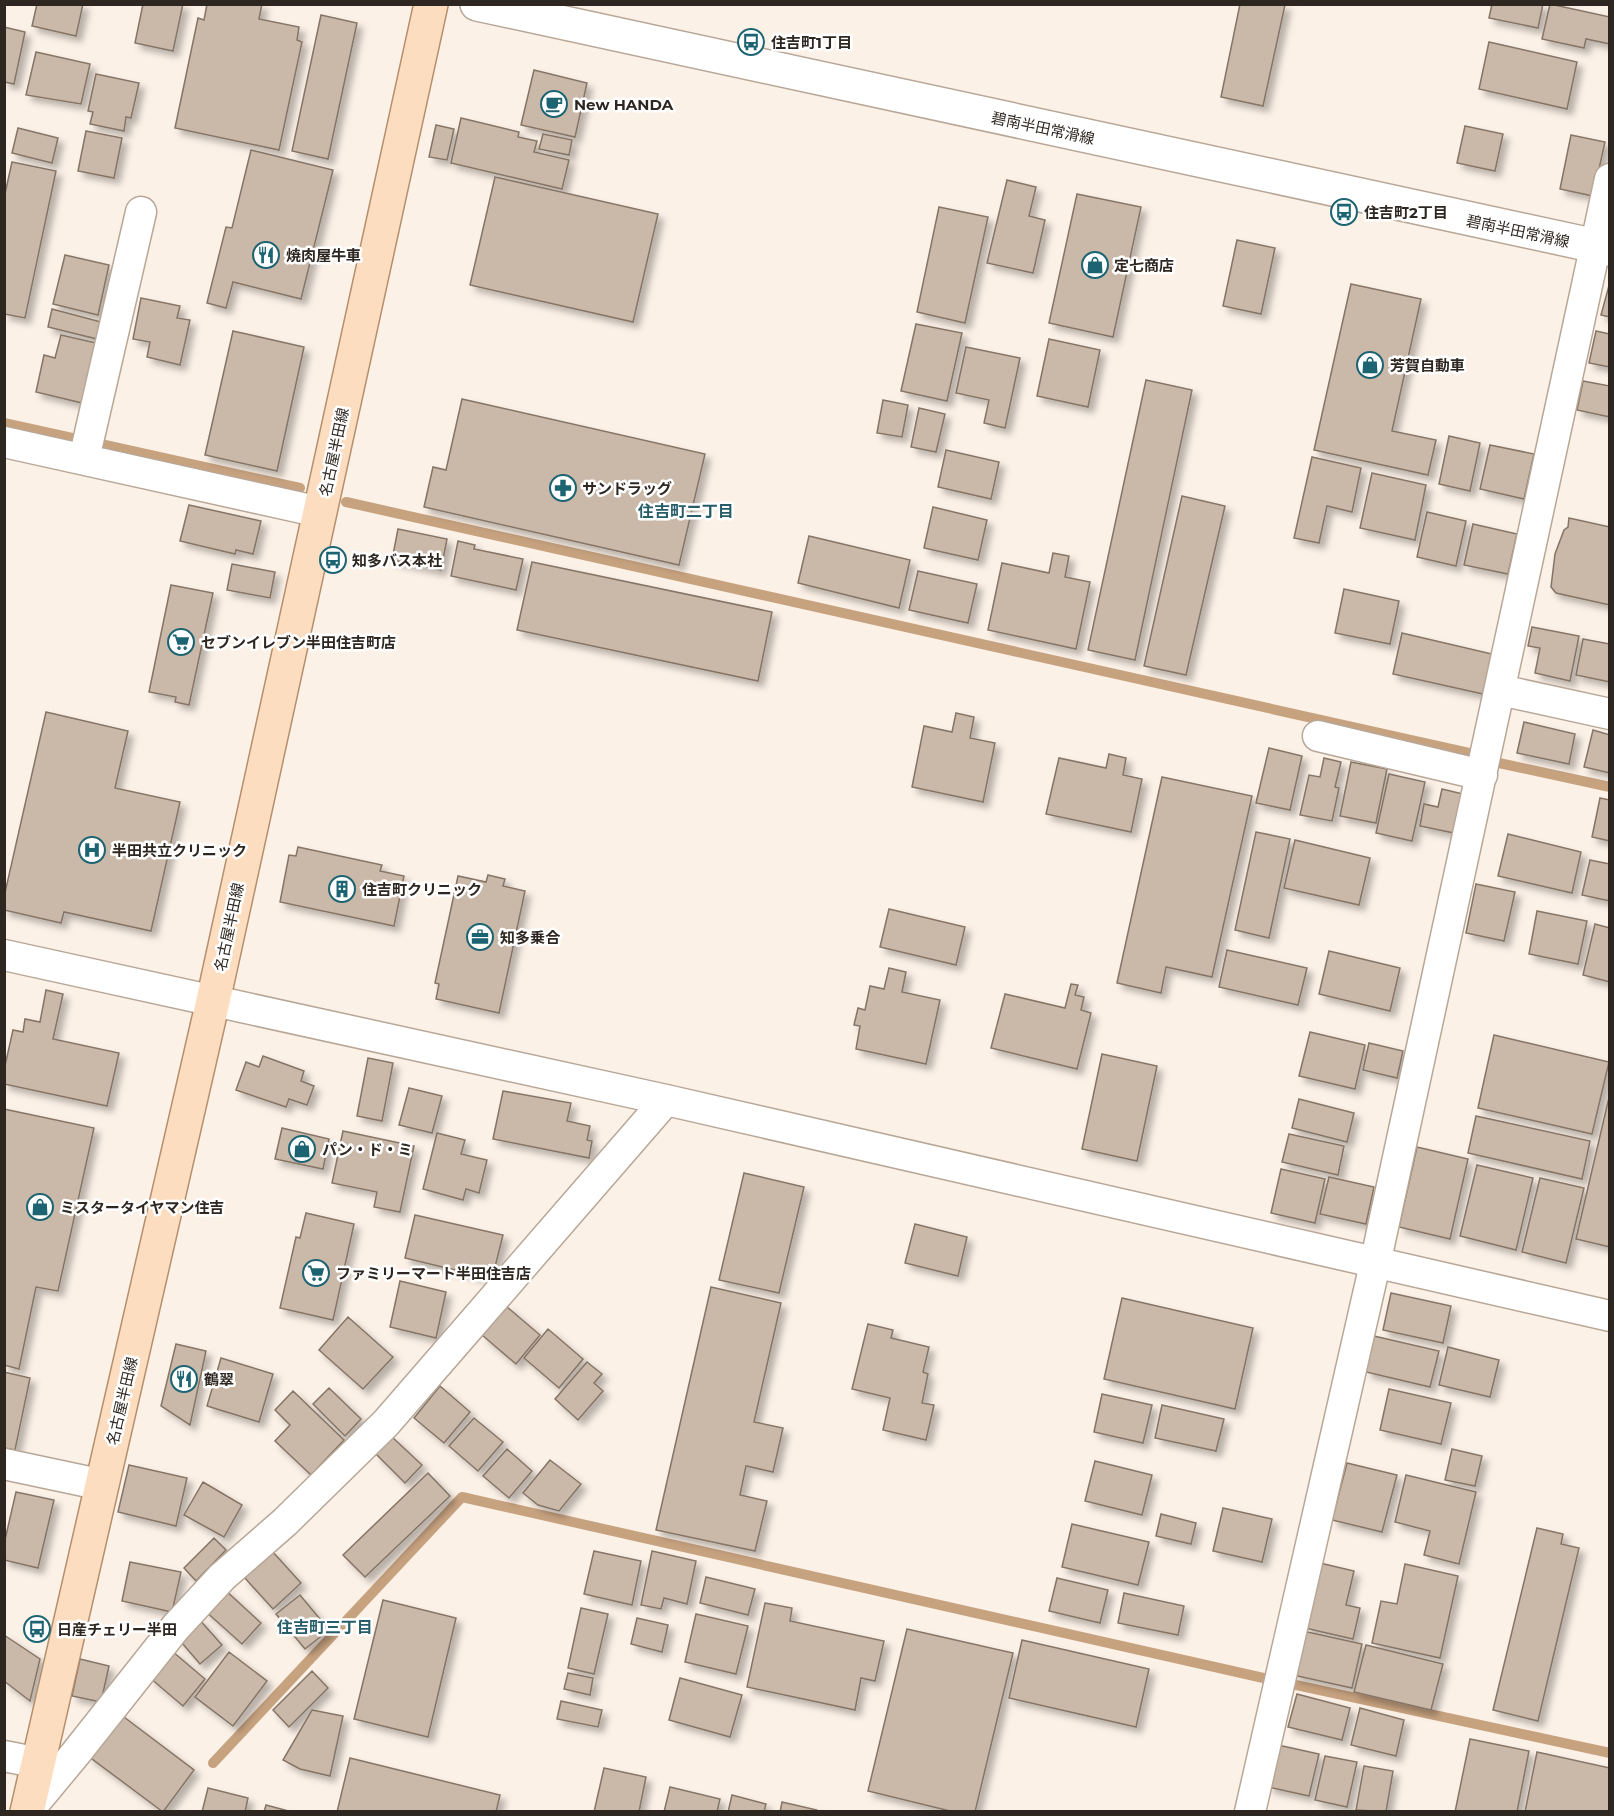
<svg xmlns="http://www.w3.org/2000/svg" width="1614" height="1816" viewBox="0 0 1614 1816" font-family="Montserrat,'Noto Sans JP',sans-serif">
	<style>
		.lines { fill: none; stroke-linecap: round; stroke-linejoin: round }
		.stream { stroke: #c7a27f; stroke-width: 10 }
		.building { fill: #cab8a8; stroke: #857566; stroke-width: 1.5; filter: url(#shadow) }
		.minor-casing { stroke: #b8a797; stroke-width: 33 }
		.secondary-casing { stroke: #b8a797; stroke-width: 36 }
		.primary-casing { stroke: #b48f6d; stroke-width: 36 }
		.minor { stroke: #fff; stroke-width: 30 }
		.secondary { stroke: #fff; stroke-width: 33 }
		.primary { stroke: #fdddc0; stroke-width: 33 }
		.labels { text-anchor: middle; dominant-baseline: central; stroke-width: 5; stroke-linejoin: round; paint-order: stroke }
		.poi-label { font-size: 15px; font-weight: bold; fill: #2e2721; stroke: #fff; text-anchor: start }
		.street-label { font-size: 15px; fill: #2e2721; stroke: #fff }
		.neighbourhood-label { font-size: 16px; font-weight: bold; fill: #265d68; stroke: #fff }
	</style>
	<defs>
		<filter id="shadow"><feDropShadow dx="5.5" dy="5.5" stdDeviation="3" flood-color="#0004"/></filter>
	</defs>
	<rect width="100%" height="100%" fill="#fcf1e7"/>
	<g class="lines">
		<path class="stream" d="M4 423 72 438
			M105 445 300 488
			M346 502 1469 753
			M1499 763 1610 787
			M213 1763 462 1497 1259 1677 1610 1753"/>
	</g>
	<path class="building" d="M37 4H83L76 36 32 26Z
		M143 4H183L173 51 135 43Z
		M207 4H262L259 19 299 27 297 40 302 42 279 150 175 128 198 18 204 20Z
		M1240 4 1285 5 1263 106 1221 97Z
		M1492 4H1543L1538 28 1489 18Z
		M1550 4 1610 17V44L1586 39 1584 48 1542 39Z
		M321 15 357 23 328 159 292 151Z
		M4 27 25 32 14 84 4 82Z
		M1489 42 1577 62 1567 109 1479 89Z
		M36 52 90 64 81 104 26 95Z
		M534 70 587 83 575 137 521 125Z
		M96 74 139 83 131 118 126 117 124 131 90 124 93 112 88 111Z
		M461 118 519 132 518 137 537 141 534 152 569 160 562 189 451 163Z
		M436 125 454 129 447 160 429 157Z
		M1465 126 1503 134 1495 171 1457 163Z
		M18 128 58 138 52 163 12 153Z
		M86 131 122 138 114 178 78 171Z
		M543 134 572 140 569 155 539 149Z
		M1571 135 1605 142 1593 196 1560 189Z
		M251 150 333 170 301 299 233 282 226 308 207 303 226 227 232 228Z
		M12 162 56 171 25 318 4 314V198Z
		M495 177 658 214 633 322 470 285Z
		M1007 180 1036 187 1029 216 1045 220 1033 273 987 263Z
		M1077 194 1141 207 1113 337 1049 323Z
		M939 207 988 217 965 323 917 312Z
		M1237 240 1275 248 1261 314 1223 306Z
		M65 255 109 265 98 315 53 304Z
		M1610 282V317L1601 315Z
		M1351 284 1421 299 1392 431 1436 440 1428 475 1314 450Z
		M141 298 180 306 177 318 190 320 180 365 147 357 150 342 133 339Z
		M52 309 101 322 97 339 48 327Z
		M916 324 962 333 947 401 901 391Z
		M233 331 304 347 277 471 205 455Z
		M1596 331 1610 334V367L1589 363Z
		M61 335 96 343 82 403 36 392 44 355 55 358Z
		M1049 339 1100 350 1088 407 1037 396Z
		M966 347 1020 358 1005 428 984 423 989 400 956 393Z
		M1146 380 1192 390 1135 660 1088 650Z
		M1583 381 1610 386V417L1577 410Z
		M462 399 705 454 679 565 424 507 433 467 446 470Z
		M883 400 908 405 902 437 877 433Z
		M919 408 945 414 936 452 911 447Z
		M1449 436 1480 443 1470 491 1439 484Z
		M1490 445 1534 454 1524 499 1480 489Z
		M946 450 999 462 991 499 938 487Z
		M1312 457 1361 468 1352 512 1327 506 1319 543 1294 538Z
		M1372 473 1426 485 1415 540 1360 528Z
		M1182 496 1225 506 1186 675 1144 666Z
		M189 505 261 521 253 554 236 550 235 554 180 541Z
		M933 507 987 520 978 560 924 548Z
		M1427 512 1466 521 1456 566 1417 557Z
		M1569 518 1610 527V605L1556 593 1551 587 1555 554 1564 530 1568 527Z
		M1473 524 1517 534 1508 574 1464 565Z
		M398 529 447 539 441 570 392 560Z
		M809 536 910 560 899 608 798 583Z
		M458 541 475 545 474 549 523 559 516 590 451 576Z
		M1053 553 1069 556 1065 577 1090 582 1076 649 988 630 1002 563 1049 573Z
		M532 562 772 612 758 681 517 630Z
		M232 564 275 572 270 598 227 590Z
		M918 571 977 584 968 623 909 610Z
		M171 585 213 593 189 705 175 702 176 697 149 692Z
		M1344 589 1399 601 1390 644 1335 633Z
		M1532 627 1579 636 1570 681 1535 673 1540 648 1528 646Z
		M1402 633 1492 654 1483 694 1393 674Z
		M1583 639 1610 644V682L1576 675Z
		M46 712 128 731 115 788 180 802 151 931 64 912 61 923 4 910V897Z
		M956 713 974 717 970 738 995 743 983 802 912 787 924 726 952 732Z
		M1524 722 1575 734 1569 764 1517 753Z
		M1593 730 1610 735V773L1584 767Z
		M1269 748 1302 756 1290 810 1256 803Z
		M1109 754 1126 758 1123 775 1142 779 1131 832 1046 814 1059 758 1106 768Z
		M1324 758 1341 762 1335 787 1339 788 1332 821 1300 815 1309 775 1320 777Z
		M1351 762 1387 769 1376 823 1340 816Z
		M1389 774 1425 782 1412 841 1376 833Z
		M1162 777 1252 796 1212 977 1166 967 1161 993 1117 983Z
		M1442 789 1463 794 1454 833 1420 826 1424 804 1438 807Z
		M1600 798 1610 800V841L1592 837Z
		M1256 832 1290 839 1269 938 1235 930Z
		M1508 834 1581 852 1572 893 1498 876Z
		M1295 840 1370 858 1359 905 1284 888Z
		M298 847 382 865 380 871 404 876 394 926 280 902 289 855 296 856Z
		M1590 860 1610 864V901L1582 895Z
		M488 875 505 879 503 886 525 891 499 1013 436 999 439 984 435 983 458 876 486 882Z
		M1476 884 1515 892 1504 941 1466 933Z
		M889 909 965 927 956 965 880 947Z
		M1537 911 1587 921 1578 964 1529 954Z
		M1595 924 1610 928V982L1583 975Z
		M1227 950 1307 968 1298 1005 1219 987Z
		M1329 951 1400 968 1390 1011 1319 994Z
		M889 968 906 972 902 992 940 1000 926 1064 856 1049 860 1026 854 1025 858 1008 865 1010 870 986 884 989Z
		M1071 984 1078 985 1075 995 1084 997 1081 1010 1091 1013 1077 1069 991 1048 1005 994 1065 1008Z
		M46 990 63 994 53 1039 119 1053 107 1106 4 1084V1070L13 1030 23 1032 25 1019 40 1022Z
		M1310 1032 1365 1045 1355 1089 1299 1076Z
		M1494 1035 1609 1062 1592 1134 1478 1108Z
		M1369 1043 1403 1051 1397 1078 1363 1070Z
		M1102 1054 1157 1066 1137 1161 1082 1149Z
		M263 1056 304 1071 301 1081 314 1086 307 1105 289 1099 286 1107 236 1090 246 1062 259 1067Z
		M368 1058 393 1063 382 1121 357 1116Z
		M409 1088 442 1096 432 1133 399 1125Z
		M503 1091 571 1103 567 1121 590 1126 587 1140 592 1141 589 1158 493 1139Z
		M1610 1093V1247L1576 1239Z
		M1299 1099 1354 1113 1347 1142 1292 1128Z
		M4 1109 94 1128 58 1291 36 1287 19 1369 4 1365Z
		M1476 1116 1590 1141 1582 1179 1468 1153Z
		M282 1128 329 1139 323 1169 275 1159Z
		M343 1131 414 1146 400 1212 374 1207 377 1192 332 1183Z
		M437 1133 465 1140 461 1154 487 1160 479 1193 466 1189 463 1200 423 1189Z
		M1289 1134 1344 1146 1338 1175 1282 1162Z
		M1417 1147 1468 1159 1450 1239 1399 1227Z
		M1477 1165 1533 1178 1516 1250 1460 1236Z
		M1281 1169 1325 1179 1315 1223 1271 1213Z
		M744 1173 804 1187 779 1293 719 1280Z
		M1329 1177 1374 1187 1366 1224 1320 1214Z
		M1540 1178 1584 1188 1566 1263 1522 1252Z
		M306 1213 354 1224 333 1320 280 1308 296 1237 300 1238Z
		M415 1215 503 1235 492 1279 405 1258Z
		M915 1224 967 1237 958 1276 905 1263Z
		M400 1281 446 1292 436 1338 390 1327Z
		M711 1287 781 1303 754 1422 783 1428 773 1472 746 1466 740 1495 767 1501 755 1551 656 1530Z
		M1391 1293 1451 1306 1443 1343 1383 1330Z
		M1122 1298 1253 1328 1235 1409 1104 1379Z
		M506 1306 540 1335 516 1364 482 1335Z
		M348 1317 393 1357 363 1389 319 1350Z
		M868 1324 893 1330 891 1338 929 1347 923 1372 928 1374 922 1403 934 1405 926 1440 883 1430 890 1398 852 1389Z
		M548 1329 583 1359 559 1388 524 1358Z
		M1374 1336 1439 1351 1430 1387 1366 1372Z
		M176 1344 206 1351 190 1425 161 1406Z
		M1448 1347 1499 1360 1490 1397 1439 1385Z
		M221 1358 273 1374 259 1422 207 1406Z
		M587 1362 602 1374 594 1383 603 1391 578 1420 555 1399Z
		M4 1372 30 1378 15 1450 4 1448Z
		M440 1386 470 1412 444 1443 414 1418Z
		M329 1388 361 1419 345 1436 313 1404Z
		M1389 1389 1451 1403 1441 1444 1380 1430Z
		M293 1391 344 1440 311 1475 275 1441 290 1425 275 1410Z
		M1102 1394 1152 1405 1143 1443 1094 1432Z
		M1162 1405 1224 1419 1216 1451 1155 1438Z
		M474 1418 503 1442 478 1471 449 1446Z
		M391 1436 422 1465 405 1483 375 1453Z
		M507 1449 532 1471 509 1498 483 1476Z
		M1452 1449 1482 1456 1475 1486 1445 1480Z
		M550 1460 581 1484 559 1511 538 1505 523 1493Z
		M1095 1461 1152 1475 1142 1515 1085 1501Z
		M1347 1463 1397 1475 1382 1532 1332 1520Z
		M129 1465 187 1478 176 1526 118 1512Z
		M428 1473 450 1496 365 1577 343 1555Z
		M1406 1475 1476 1492 1459 1564 1424 1555 1430 1531 1395 1522Z
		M203 1482 242 1505 224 1537 184 1515Z
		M16 1492 54 1500 38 1568 4 1560V1544Z
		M1223 1508 1272 1519 1262 1562 1213 1551Z
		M1161 1514 1196 1523 1191 1544 1156 1536Z
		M1072 1524 1149 1542 1138 1585 1062 1567Z
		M1537 1528 1563 1534 1561 1544 1579 1548 1538 1721 1493 1710Z
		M214 1538 226 1550 196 1581 184 1568Z
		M272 1551 301 1583 273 1609 244 1577Z
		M594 1551 641 1561 632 1605 584 1594Z
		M652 1551 696 1561 687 1604 664 1598 661 1609 641 1605Z
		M130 1562 181 1572 172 1612 122 1601Z
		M1320 1563 1354 1571 1346 1605 1360 1608 1353 1639 1305 1628Z
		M1405 1564 1458 1576 1440 1658 1372 1643 1381 1601 1397 1604Z
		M706 1577 755 1589 748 1615 700 1603Z
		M1057 1578 1108 1590 1100 1623 1049 1611Z
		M223 1588 261 1623 242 1644 204 1610Z
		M1124 1593 1184 1606 1178 1635 1118 1623Z
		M300 1595 329 1630 305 1649 276 1614Z
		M383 1600 456 1618 428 1737 354 1719Z
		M765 1603 792 1608 790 1621 884 1641 875 1681 861 1678 855 1710 747 1687Z
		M581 1608 608 1614 594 1674 568 1668Z
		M696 1614 748 1626 736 1674 685 1662Z
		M198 1618 222 1645 200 1664 176 1636Z
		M637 1618 668 1625 662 1652 631 1644Z
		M907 1629 1013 1653 975 1812H954L868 1791Z
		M1303 1631 1362 1644 1352 1688 1293 1675Z
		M4 1635 40 1659 30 1701 4 1681Z
		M1022 1640 1149 1669 1136 1727 1009 1698Z
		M1366 1645 1443 1664 1431 1710 1354 1692Z
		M172 1651 205 1679 183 1706 150 1678Z
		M229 1652 267 1681 233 1726 195 1697Z
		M80 1659 109 1666 101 1702 72 1696Z
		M312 1671 328 1688 289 1727 273 1710Z
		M568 1673 593 1678 590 1695 564 1689Z
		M680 1678 742 1695 730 1737 669 1720Z
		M1297 1694 1350 1708 1342 1740 1288 1727Z
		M561 1701 602 1710 598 1727 557 1719Z
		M1360 1708 1404 1720 1396 1756 1351 1745Z
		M312 1710 343 1716 330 1776 300 1769 283 1760Z
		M120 1714 194 1770 163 1812 88 1756Z
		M1470 1739 1529 1751 1517 1812H1455Z
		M1278 1745 1319 1754 1309 1796 1268 1787Z
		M1537 1752 1610 1768V1812H1525Z
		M1325 1756 1357 1762 1347 1807 1315 1800Z
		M350 1758 500 1795 496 1812H337Z
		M1364 1766 1393 1771 1386 1812 1356 1810Z
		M604 1768 646 1777 639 1812H594Z
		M670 1787 720 1799 717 1812H664Z
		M208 1788 248 1798 245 1812H202Z
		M732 1795 766 1804 764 1812H728Z
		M782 1802 817 1810V1812H780Z
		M266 1805 292 1812H264Z"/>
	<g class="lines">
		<defs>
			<path id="minor" d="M4 442 320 512
				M84 459 141 212
				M1500 690 1610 714
				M1318 736 1482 775
				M4 955 666 1100 1610 1316
				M4 1464 103 1485
				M4 1756 39 1763
				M27 1812 76 1753 175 1628 222 1577 285 1522 386 1423 666 1100
				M1250 1812 1375 1264 1610 179"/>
			<path id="secondary" d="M477 4 1610 249"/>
			<path id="primary" d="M27 1812 213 1001 431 4"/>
		</defs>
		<use href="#minor" class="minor-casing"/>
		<use href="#secondary" class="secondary-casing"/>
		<use href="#primary" class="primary-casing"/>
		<use href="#minor" class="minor"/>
		<use href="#secondary" class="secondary"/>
		<use href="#primary" class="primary"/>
	</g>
	<defs>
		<symbol id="bus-ring" viewBox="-11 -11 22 22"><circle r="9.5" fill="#fff" stroke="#1c6472" stroke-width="1.5"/><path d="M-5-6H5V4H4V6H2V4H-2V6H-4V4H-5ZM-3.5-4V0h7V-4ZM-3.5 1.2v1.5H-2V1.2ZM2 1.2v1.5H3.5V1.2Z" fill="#1c6472"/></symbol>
		<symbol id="cafe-ring" viewBox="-11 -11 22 22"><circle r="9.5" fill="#fff" stroke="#1c6472" stroke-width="1.5"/><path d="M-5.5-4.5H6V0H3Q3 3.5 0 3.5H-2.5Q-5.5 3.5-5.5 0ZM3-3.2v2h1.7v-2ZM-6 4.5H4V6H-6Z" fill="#1c6472"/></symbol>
		<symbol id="restaurant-ring" viewBox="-11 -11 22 22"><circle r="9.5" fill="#fff" stroke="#1c6472" stroke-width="1.5"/><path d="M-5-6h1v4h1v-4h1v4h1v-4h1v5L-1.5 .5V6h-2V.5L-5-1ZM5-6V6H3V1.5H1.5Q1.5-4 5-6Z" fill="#1c6472"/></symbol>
		<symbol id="shop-ring" viewBox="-11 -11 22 22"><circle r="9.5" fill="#fff" stroke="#1c6472" stroke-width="1.5"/><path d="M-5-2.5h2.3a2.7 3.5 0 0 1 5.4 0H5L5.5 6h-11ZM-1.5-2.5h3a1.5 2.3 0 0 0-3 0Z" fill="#1c6472"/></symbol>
		<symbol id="pharmacy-ring" viewBox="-11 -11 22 22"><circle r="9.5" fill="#fff" stroke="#1c6472" stroke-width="1.5"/><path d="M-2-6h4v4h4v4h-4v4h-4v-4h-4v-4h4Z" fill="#1c6472"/></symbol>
		<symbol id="supermarket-ring" viewBox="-11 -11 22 22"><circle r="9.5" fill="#fff" stroke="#1c6472" stroke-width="1.5"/><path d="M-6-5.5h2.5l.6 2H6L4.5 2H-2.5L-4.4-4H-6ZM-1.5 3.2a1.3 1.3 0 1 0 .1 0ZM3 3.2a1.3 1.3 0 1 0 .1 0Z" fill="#1c6472"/></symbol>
		<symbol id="hospital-ring" viewBox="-11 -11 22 22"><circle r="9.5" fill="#fff" stroke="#1c6472" stroke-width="1.5"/><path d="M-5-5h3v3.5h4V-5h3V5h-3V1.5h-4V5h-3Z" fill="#1c6472"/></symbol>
		<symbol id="building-ring" viewBox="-11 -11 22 22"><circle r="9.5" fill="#fff" stroke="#1c6472" stroke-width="1.5"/><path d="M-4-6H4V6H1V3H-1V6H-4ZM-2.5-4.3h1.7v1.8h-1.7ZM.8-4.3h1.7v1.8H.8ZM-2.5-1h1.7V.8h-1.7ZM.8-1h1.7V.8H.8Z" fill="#1c6472"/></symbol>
		<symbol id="office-ring" viewBox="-11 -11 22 22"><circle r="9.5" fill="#fff" stroke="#1c6472" stroke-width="1.5"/><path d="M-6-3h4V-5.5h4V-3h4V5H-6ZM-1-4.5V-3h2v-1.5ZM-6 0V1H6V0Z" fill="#1c6472"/></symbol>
	</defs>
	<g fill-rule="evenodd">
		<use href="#bus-ring" x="736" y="27" width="30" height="30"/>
		<use href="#cafe-ring" x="539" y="89" width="30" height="30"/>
		<use href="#bus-ring" x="1329" y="197" width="30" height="30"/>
		<use href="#restaurant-ring" x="251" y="240" width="30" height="30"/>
		<use href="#shop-ring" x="1080" y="250" width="30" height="30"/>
		<use href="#shop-ring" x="1355" y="350" width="30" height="30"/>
		<use href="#pharmacy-ring" x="548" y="473" width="30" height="30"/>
		<use href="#bus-ring" x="318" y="545" width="30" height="30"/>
		<use href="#supermarket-ring" x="166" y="627" width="30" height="30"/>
		<use href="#hospital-ring" x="77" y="835" width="30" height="30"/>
		<use href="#building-ring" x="327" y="874" width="30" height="30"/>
		<use href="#office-ring" x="465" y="922" width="30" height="30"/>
		<use href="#shop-ring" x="287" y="1134" width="30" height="30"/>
		<use href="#shop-ring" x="25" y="1192" width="30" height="30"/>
		<use href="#supermarket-ring" x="301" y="1258" width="30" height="30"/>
		<use href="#restaurant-ring" x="169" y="1364" width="30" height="30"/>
		<use href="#bus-ring" x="22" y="1614" width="30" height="30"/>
	</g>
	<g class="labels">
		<g class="poi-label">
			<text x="771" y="42">住吉町1丁目</text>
			<text x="574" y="104">New HANDA</text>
			<text x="1364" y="212">住吉町2丁目</text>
			<text x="286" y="255">焼肉屋牛車</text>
			<text x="1114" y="265">定七商店</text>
			<text x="1390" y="365">芳賀自動車</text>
			<text x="582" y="488">サンドラッグ</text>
			<text x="352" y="560">知多バス本社</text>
			<text x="201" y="642">セブンイレブン半田住吉町店</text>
			<text x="112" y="850">半田共立クリニック</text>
			<text x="362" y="889">住吉町クリニック</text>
			<text x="500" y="937">知多乗合</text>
			<text x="322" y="1149">パン・ド・ミ</text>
			<text x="60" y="1207">ミスタータイヤマン住吉</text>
			<text x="336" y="1273">ファミリーマート半田住吉店</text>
			<text x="204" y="1379">鶴翠</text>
			<text x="57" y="1629">日産チェリー半田</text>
		</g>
		<g class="street-label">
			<text transform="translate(1043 128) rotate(12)">碧南半田常滑線</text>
			<text transform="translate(1518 231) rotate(12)">碧南半田常滑線</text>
			<text transform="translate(334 452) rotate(-78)">名古屋半田線</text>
			<text transform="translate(229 927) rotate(-78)">名古屋半田線</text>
			<text transform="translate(122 1401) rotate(-77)">名古屋半田線</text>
		</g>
		<g class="neighbourhood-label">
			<text x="686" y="511">住吉町二丁目</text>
			<text x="325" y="1627">住吉町三丁目</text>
		</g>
	</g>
	<rect width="1614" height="1816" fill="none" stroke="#2e2721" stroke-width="12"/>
</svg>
